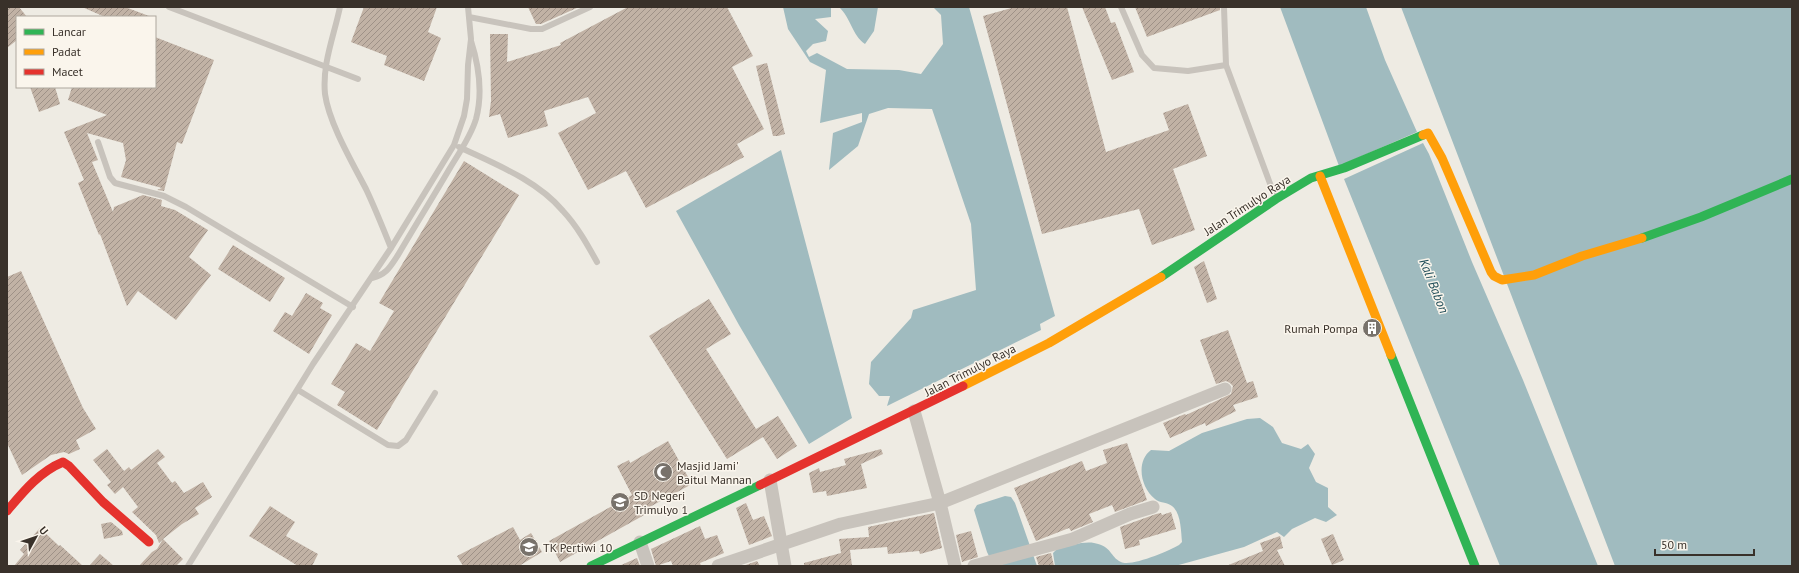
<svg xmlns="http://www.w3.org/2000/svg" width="1799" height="573" viewBox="0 0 1799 573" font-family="'PT Sans',sans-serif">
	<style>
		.water { fill: #a0bbbf }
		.building { fill: url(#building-hatch) }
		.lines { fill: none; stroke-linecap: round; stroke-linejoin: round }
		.lane { stroke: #c8c3bc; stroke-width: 6 }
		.street { stroke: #c8c3bc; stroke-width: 13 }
		.fast { stroke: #30b455; stroke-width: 9 }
		.slow { stroke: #ff9f0a; stroke-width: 9 }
		.jam { stroke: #e5322d; stroke-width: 9 }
		.labels { text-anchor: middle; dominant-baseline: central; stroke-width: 3; stroke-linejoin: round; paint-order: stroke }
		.street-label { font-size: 12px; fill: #39312a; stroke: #faf5ec }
		.poi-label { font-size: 12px; fill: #39312a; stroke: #faf5ec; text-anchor: start }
		.water-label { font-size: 13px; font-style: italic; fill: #214e59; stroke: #faf5ec }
	</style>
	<defs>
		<pattern id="building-hatch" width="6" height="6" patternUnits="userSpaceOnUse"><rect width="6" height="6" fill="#c1b2a5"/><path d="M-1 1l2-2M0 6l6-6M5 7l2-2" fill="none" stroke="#9e9187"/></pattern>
	</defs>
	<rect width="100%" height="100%" fill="#eeebe3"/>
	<path class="water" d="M783 7H831V17L815 19 828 31 826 41 813 44 806 51 809 57 817 53 847 69 899 70 921 74 943 44 941 15 933 7H969L1055 316 1040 324 1041 330 887 406 890 396H879L869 384 871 362 911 318 913 310 976 290 971 224 932 109 888 108 869 114 858 146 829 170 833 133 862 122V113L820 123 826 70 810 62 788 29Z
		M839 7H878L874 31 865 44C852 35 851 18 839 7Z
		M1280 7H1366L1385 60 1417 132 1339 166Z
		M1401 7H1792V566H1615Z
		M1423 143 1429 154 1472 262 1523 380 1598 566H1500L1344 179Z
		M781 150 852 418 809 444 739 325 676 211Z
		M1260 418 1273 427 1282 443 1301 449 1308 444 1315 454 1309 468 1316 482 1328 488V507L1337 515 1326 522 1315 518 1292 529 1284 537 1277 532 1244 547 1175 566H1055L1053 553 1058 548C1069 546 1084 541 1094 543 1112 546 1110 557 1121 562 1131 567 1169 551 1179 545L1182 542C1181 531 1181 513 1172 506 1167 502 1159 503 1155 499 1140 487 1136 461 1151 450L1169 451 1202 433 1247 419Z
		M1005 496 1011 497 1015 503 1037 566H994L987 552 974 510 977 505Z"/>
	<path class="building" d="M7 7H19L27 17H17V40L7 48Z
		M82 7H125L149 16 105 17Z
		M364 7H437L428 32 441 38 424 81 384 65 387 56 351 42Z
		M528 7H579L541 24H536Z
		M628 7H727L753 56 732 67 764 129 737 144 744 157 646 208 626 171 588 190 558 133 596 113 588 97 544 111 548 126 508 138 500 114 489 117 491 101 490 34H508L507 62 561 45 560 43Z
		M1015 7H1067L1106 152 1169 130 1163 113 1188 104 1207 156 1173 169 1195 230 1152 245 1139 209 1042 234 983 16Z
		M1082 7H1105L1111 23 1115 22 1134 72 1112 80Z
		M1135 7H1220V10L1147 37Z
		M155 37 214 60 182 144 177 142 164 191 157 190 162 188 121 177 126 160 123 143 87 133 98 160 92 162 113 212 114 207 143 195 162 200 161 206 175 210 208 230 189 257 211 275 176 320 138 291 127 306 100 234 99 235 78 183 84 180 64 132 107 115 68 100 72 87H155Z
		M767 63 785 134 778 136H773L756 66Z
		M30 87H55L60 104 39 112Z
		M464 161 519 195 377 430 337 405 345 392 331 384 356 343 370 351 394 311 379 303Z
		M233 245 285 278 270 302 218 269Z
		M1204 261 1217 299 1207 303 1194 267Z
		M21 271 83 408 96 429 76 440 80 449 69 454 64 452 51 455 22 475 7 443V277Z
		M306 293 323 303 320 308 332 315 309 354 273 331 285 312 292 316Z
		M709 299 731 334 706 349 756 429 778 416 797 446 777 459 763 437 727 459 649 336Z
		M1366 321 1372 336 1370 337 1365 322Z
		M1228 330 1247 383 1253 381 1258 397 1233 405 1236 411 1206 426 1205 423 1170 438 1163 423 1185 414 1186 415 1231 394 1233 386 1230 383 1226 381 1216 384 1200 340Z
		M668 441 692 484 644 510 646 514 560 562 549 541 632 495 617 466 629 460 630 463Z
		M1127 443 1147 500 1115 512 1112 505 1089 514 1093 522 1071 531 1069 528 1036 541 1014 488 1082 461 1086 471 1107 463 1103 450Z
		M107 449 124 471 129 467 131 470 158 449 165 457 157 463 172 483 175 481 184 493 203 482 212 497 195 508 199 514 182 524 163 539 183 559 176 566H139L152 552 157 549 163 539 159 543 156 535 132 512 138 507 123 487 115 494 107 485 111 482 93 460Z
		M881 449 883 454 861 464 867 488 827 496 826 491 813 493 809 473 819 468 820 472 846 465 844 459Z
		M746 503 753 520 764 516 772 536 749 545 736 508Z
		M270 506 295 522 286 536 318 554 312 566H298L249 536Z
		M1171 512 1176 529 1139 540 1140 545 1125 549 1120 527 1156 514 1161 513 1162 515Z
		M934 513 942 548 920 554 919 551 888 554 887 547 850 550 852 566H804V563L841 553 839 539 869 537 868 527Z
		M111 522 122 531 123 535 104 539 101 524Z
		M700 526 705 539 717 535 724 553 700 563 701 566H673L671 561 656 566 651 549Z
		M513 527 520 540 531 533 542 552 519 566H463L457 556Z
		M40 528 59 546 60 545 83 566H14L24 554 20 550Z
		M971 531 978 557 962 562 956 535Z
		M1333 534 1344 560 1332 565 1321 539Z
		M1280 536 1283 548 1277 550 1285 566H1226L1263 551 1260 543Z
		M1051 553 1054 566H1039L1036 557Z
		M100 554 114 566H89Z
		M637 558 640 566H619Z
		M757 561 760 566H743Z"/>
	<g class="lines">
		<path class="lane" d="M169 7 358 79
			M340 7C334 36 322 64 325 94 329 123 352 162 366 189 375 208 383 228 391 248
			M1121 7 1142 55 1154 68 1188 71 1226 65 1275 197
			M1224 7 1226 65
			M469 17 531 29H542L590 7
			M98 142 110 177 115 183 164 196 186 207 353 307
			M459 147C495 164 537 180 563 211 577 226 587 244 597 262
			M372 278C387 274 390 267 398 255 415 226 433 197 450 168 459 153 471 136 476 119 483 93 479 66 471 41
			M298 390 388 445 398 446 406 440 435 393
			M188 566 313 364 391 248 454 145 464 116 467 99 468 65 471 39 468 7"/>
		<path class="street" d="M914 411 940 503 955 566
			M770 480 785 566
			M640 542 648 566
			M718 566 841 524 940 503 1225 389
			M974 566 1073 539 1130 514 1153 507"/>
		<path class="fast" d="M1642 238 1701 217 1792 179
			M1161 277 1276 199 1311 178 1344 168 1423 135
			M1391 355 1475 566
			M591 566 760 485"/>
		<path class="slow" d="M1423 135 1428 133 1442 158 1491 272 1494 276 1502 280 1534 275 1582 256 1642 238
			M1320 176 1391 355
			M963 386 1049 343 1161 277"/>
		<path class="jam" d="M760 485 963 386
			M7 511C23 492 39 472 63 462L69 466 103 502 149 542"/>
	</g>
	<defs>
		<symbol id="building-disc" viewBox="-11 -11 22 22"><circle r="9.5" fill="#78726b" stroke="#faf5ec"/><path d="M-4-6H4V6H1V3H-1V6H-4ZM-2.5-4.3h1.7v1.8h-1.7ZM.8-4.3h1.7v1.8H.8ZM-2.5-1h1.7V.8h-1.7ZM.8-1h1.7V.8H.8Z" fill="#fff"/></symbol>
		<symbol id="mosque-disc" viewBox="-11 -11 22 22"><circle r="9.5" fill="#78726b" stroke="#faf5ec"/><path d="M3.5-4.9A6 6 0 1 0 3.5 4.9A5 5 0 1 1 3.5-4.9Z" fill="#fff"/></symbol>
		<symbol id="school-disc" viewBox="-11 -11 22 22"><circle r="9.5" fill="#78726b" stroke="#faf5ec"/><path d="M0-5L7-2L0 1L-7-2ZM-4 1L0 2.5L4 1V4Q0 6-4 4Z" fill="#fff"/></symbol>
	</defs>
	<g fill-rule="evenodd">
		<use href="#building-disc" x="1361" y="317" width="22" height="22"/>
		<use href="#mosque-disc" x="652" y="461" width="22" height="22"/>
		<use href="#school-disc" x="609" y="491" width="22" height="22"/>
		<use href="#school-disc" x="518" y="536" width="22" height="22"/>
	</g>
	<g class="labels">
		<g class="street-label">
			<text transform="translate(1247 205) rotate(-33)">Jalan Trimulyo Raya</text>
			<text transform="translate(970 370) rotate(-27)">Jalan Trimulyo Raya</text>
		</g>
		<g class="poi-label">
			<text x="1358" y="328" text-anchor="end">Rumah Pompa</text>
			<text x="677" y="465">Masjid Jami'<tspan x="677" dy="14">Baitul Mannan</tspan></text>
			<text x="634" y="495">SD Negeri<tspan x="634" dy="14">Trimulyo 1</tspan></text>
			<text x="543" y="547">TK Pertiwi 10</text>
		</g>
		<g class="water-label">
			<text transform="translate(1434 286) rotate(68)">Kali Babon</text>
		</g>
	</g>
	<rect width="1799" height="573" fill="none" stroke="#39312a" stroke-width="16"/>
	<rect x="16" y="16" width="140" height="72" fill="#faf5ec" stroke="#ada79e"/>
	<rect x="24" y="29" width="20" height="6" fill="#30b455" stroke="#ada79e"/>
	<text x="52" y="36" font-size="12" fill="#39312a">Lancar</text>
	<rect x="24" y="49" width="20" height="6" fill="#ff9f0a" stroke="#ada79e"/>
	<text x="52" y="56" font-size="12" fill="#39312a">Padat</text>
	<rect x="24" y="69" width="20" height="6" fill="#e5322d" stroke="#ada79e"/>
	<text x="52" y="76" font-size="12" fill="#39312a">Macet</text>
	<g transform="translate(36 537) rotate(50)" stroke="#faf5ec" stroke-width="3" paint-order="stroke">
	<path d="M0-3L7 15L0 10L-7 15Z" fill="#39312a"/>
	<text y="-6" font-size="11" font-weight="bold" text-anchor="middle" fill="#39312a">U</text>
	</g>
	<path d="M1655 549v6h99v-6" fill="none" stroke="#39312a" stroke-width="2"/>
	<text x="1661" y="549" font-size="12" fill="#39312a" stroke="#faf5ec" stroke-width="3" paint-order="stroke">50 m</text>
</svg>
